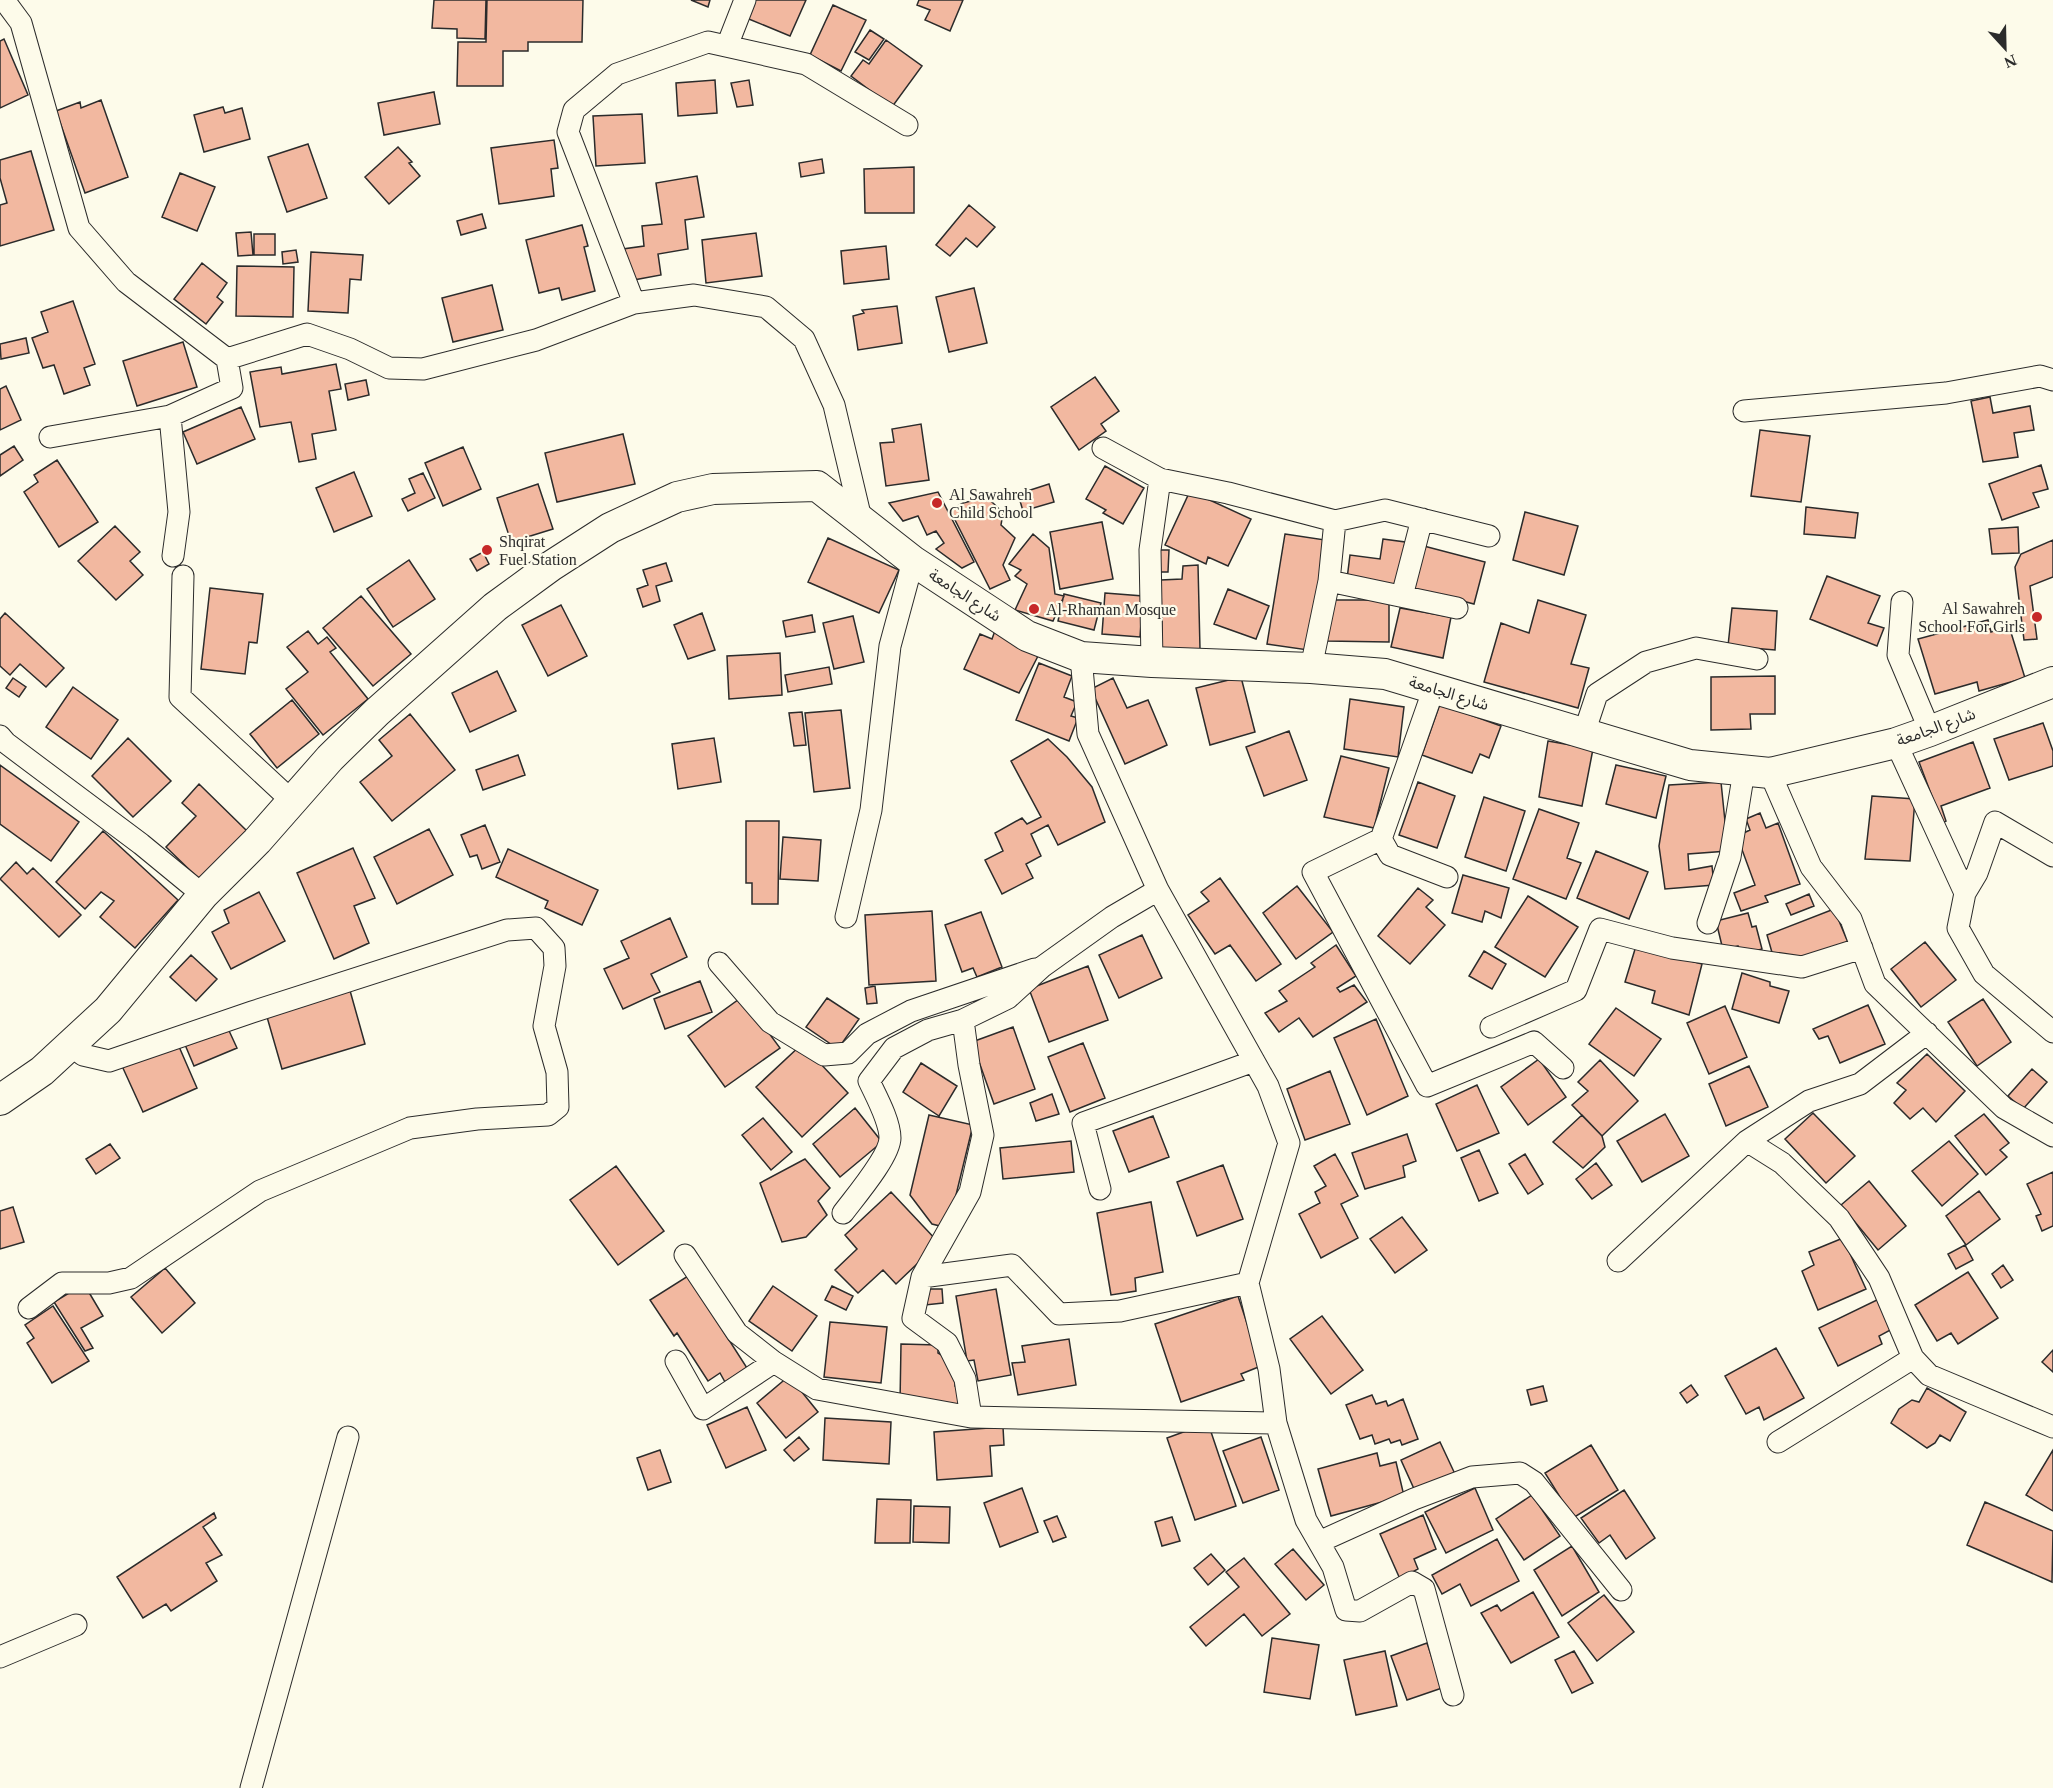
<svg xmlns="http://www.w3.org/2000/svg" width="2053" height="1788" viewBox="0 0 2053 1788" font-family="'Times New Roman','Noto Sans Arabic',serif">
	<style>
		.building { fill: #f2b8a0; stroke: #2b2b2b; stroke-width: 1.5 }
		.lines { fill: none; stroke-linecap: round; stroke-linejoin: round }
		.street-casing { stroke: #2b2b2b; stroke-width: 23 }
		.secondary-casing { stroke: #2b2b2b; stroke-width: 32 }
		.street { stroke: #fdfbea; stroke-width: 21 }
		.secondary { stroke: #fdfbea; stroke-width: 30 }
		.poi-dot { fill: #c62828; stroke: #fdfbea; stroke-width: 2 }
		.labels { text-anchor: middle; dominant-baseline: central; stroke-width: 4.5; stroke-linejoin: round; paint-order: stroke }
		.poi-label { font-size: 16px; fill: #2b2b2b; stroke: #fdfbea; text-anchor: start }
		.street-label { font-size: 16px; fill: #2b2b2b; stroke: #fdfbea }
	</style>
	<rect width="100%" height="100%" fill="#fdfbea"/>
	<path class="building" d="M434 0H486L485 39 457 38V29L432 28Z
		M487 0H583L582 42H528V51H503V86H457L458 42H486Z
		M691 0H710L708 7Z
		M751 0H806L790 36 744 17Z
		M919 0H963L950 31 925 20 930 10 917 5Z
		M833 5 866 20 841 71 810 55Z
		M870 30 884 39 869 60 855 52Z
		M4 39 28 95 0 108V41Z
		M886 40 922 66 892 107 851 76 863 60 869 64Z
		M715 80 717 113 678 116 676 83Z
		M749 80 753 105 737 107 731 83Z
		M434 92 440 124 384 135 378 103Z
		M101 100 128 177 85 193 56 111 80 102 81 108Z
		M223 107 225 113 242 108 250 139 204 152 194 115Z
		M642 114 645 163 596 166 593 116Z
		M554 140 558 168 551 169 554 196 499 204 491 148Z
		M308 144 327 198 287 212 268 157Z
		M398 147 412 162 409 163 420 176 389 204 365 177Z
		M31 151 54 230 0 246V205L7 203 0 178V160Z
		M822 159 824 173 801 177 799 163Z
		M914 167V213H865L864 169Z
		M180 173 215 187 197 231 162 217Z
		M697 176 704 217 685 220 688 249 658 254 661 275 628 281 623 249 644 246 642 226 662 224 656 183Z
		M969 205 995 227 977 247 966 238 950 256 936 245Z
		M482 214 486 228 461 235 457 221Z
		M582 225 588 246 584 247 595 291 562 300 559 288 539 293 526 240Z
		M251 232 253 255 238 256 236 233Z
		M756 233 762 276 706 283 702 240Z
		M254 234H275V255H254Z
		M886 246 889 279 844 284 841 251Z
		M296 250 298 262 283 264 282 252Z
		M311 252 363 255 361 280 350 279 348 313 308 311Z
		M202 263 227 283 217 297 223 302 206 324 174 299Z
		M237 266 294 267 293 317 236 316Z
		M492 285 503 330 453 342 442 298Z
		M974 288 987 343 949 352 936 297Z
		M73 301 95 364 84 368 90 385 64 394 54 365 43 368 32 338 48 332 41 312Z
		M897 306 902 343 858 350 853 316 864 313 862 310Z
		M26 338 29 353 1 359 0 344Z
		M183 342 197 387 137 406 123 361Z
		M336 364 341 389 329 391 336 430 312 434 316 459 299 462 291 422 260 427 250 372 281 367 282 374Z
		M1095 377 1119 411 1101 424 1106 431 1079 450 1051 407Z
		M366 380 369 395 348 400 345 384Z
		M6 386 21 420 0 430V389Z
		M1990 397 1993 413 2030 406 2034 430 2014 433 2018 457 1983 462 1971 401Z
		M241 407 255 439 197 464 183 432Z
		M921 424 929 480 886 486 880 443 894 442 892 429Z
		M1760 430 1810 436 1801 502 1751 496Z
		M623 434 635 484 557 502 545 453Z
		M14 446 23 460 0 476V455Z
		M463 447 481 489 443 506 425 463Z
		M57 460 98 522 59 547 24 492 38 482 34 475Z
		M2041 465 2048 489 2033 493 2039 507 2002 520 1989 484Z
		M1105 466 1144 488 1123 524 1103 513 1106 510 1086 499Z
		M354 472 372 516 334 532 316 488Z
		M423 473 435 498 408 511 402 499 415 493 409 479Z
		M538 484 553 529 511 542 497 498Z
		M1049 484 1054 502 1023 511 1018 494Z
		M1190 491 1251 519 1228 566 1208 557 1206 564 1165 545Z
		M938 492 974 562 962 568 936 549 944 543 936 531 927 535 918 516 903 521 889 503Z
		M987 497 1003 513 1001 525 1015 538 1003 565 1010 580 990 589 950 510 963 503Z
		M1806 507 1858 513 1855 538 1804 534Z
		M1525 512 1578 526 1564 575 1513 560Z
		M1102 522 1113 579 1060 589 1050 532Z
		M115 526 140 552 130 561 143 575 116 600 78 561Z
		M2018 527 2019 553 1992 554 1989 529Z
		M1033 534 1049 548 1055 594 1064 596 1053 621 1015 610 1027 584 1015 576 1021 570 1009 564Z
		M1285 534 1332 541 1308 650 1267 644Z
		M828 538 899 570 879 613 808 582Z
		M1383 539 1405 542 1398 588 1347 579 1350 555 1380 559Z
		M2053 540V577L2030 586 2037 639 2024 640 2015 567 2021 554Z
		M1420 545 1485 562 1474 604 1409 587Z
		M1160 550H1169L1168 572H1159Z
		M483 552 489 564 477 571 470 559Z
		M409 560 435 599 393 627 367 589Z
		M666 563 672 581 656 586 660 601 643 607 637 589 648 585 643 570Z
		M1198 565 1200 649H1162L1161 580 1182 579 1183 566Z
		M1827 576 1880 596 1868 623 1884 628 1877 646 1810 619Z
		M210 588 263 594 257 643 249 642 245 674 201 669Z
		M1228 589 1269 606 1256 639 1214 624Z
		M1105 593 1143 596 1140 637 1102 634Z
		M1064 594 1101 603 1094 630 1058 621Z
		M361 596 411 654 373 686 323 628Z
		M1327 600H1389V642L1326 641Z
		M1538 600 1586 615 1571 664 1589 668 1578 708 1484 682 1501 623 1529 633Z
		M561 605 587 656 548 676 522 625Z
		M1400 608 1451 617 1443 658 1391 647Z
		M1732 608 1777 611 1775 650 1728 646Z
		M5 613 64 668 46 687 20 664 10 675 0 666V619Z
		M702 613 715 650 688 659 674 625Z
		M812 615 815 632 786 637 783 621Z
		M853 616 864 662 834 669 823 623Z
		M1988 620 1991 632 2009 626 2025 678 1979 691 1977 682 1935 694 1918 639Z
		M996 628 1038 656 1019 693 964 669 980 634 992 639Z
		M308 631 318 644 327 637 336 648 330 652 368 699 323 735 286 689 308 672 287 647Z
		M780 653 782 695 729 699 727 656Z
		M1039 663 1072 676 1064 697 1077 702 1071 716 1078 718 1069 741 1016 720Z
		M829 667 832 684 788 692 785 675Z
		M497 671 516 711 470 732 452 693Z
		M1775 676V714H1750L1751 729 1711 730V677Z
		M1241 677 1255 732 1210 745 1196 688Z
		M13 678 26 687 19 697 6 688Z
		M1113 678 1127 708 1148 700 1167 745 1125 764 1091 689Z
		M73 687 118 720 91 759 46 727Z
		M1350 699 1404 707 1398 757 1344 749Z
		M292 700 319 734 277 768 250 734Z
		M1440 704 1501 726 1489 758 1480 754 1472 773 1422 755Z
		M841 710 850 788 814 792 805 713Z
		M802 712 806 745 794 746 789 713Z
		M410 714 455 770 392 821 360 782 392 756 379 740Z
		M2043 723 2053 751V766L2009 780 1994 739Z
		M1289 731 1307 780 1264 796 1246 747Z
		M128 738 171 781 133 817 92 776Z
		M714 738 721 782 678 789 672 744Z
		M1048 739 1067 757 1092 787 1105 822 1058 845 1048 825 1031 834 1041 856 1026 864 1033 878 1002 894 985 860 1003 851 995 833 1022 818 1027 824 1041 817 1011 761Z
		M1548 741 1593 749 1582 806 1539 797Z
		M1973 742 1990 788 1941 806 1946 821 1942 823 1919 762Z
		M518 755 525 775 483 790 476 770Z
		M1341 756 1389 768 1374 828 1324 817Z
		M0 765 79 822 51 861 0 824Z
		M1616 765 1666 776 1656 818 1606 804Z
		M1418 782 1455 796 1437 848 1399 835Z
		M1721 782 1728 851 1688 854 1689 870 1712 866 1714 885 1665 889 1659 846 1669 785Z
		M199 784 247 831 200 880 166 847 196 816 182 803Z
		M1872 796 1915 799 1910 861 1865 859Z
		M1484 797 1525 811 1506 871 1465 857Z
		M1539 809 1579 823 1567 858 1581 863 1566 899 1513 879Z
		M1760 813 1766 828 1778 823 1800 884 1765 896 1768 902 1741 911 1734 893 1755 885 1737 836 1750 830 1746 819Z
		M746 821H779L778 904H752V883H746Z
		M485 825 500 862 482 869 477 855 470 857 461 835Z
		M429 829 453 875 397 904 374 857Z
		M103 831 178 900 135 948 100 917 114 901 101 892 85 909 56 882Z
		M783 837 821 840 818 881 780 879Z
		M353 848 375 898 354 906 369 943 334 959 297 873Z
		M508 849 598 890 582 925 545 908 548 901 496 877Z
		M1596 851 1648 872 1629 919 1577 898Z
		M16 862 27 874 33 868 81 915 59 937 0 879Z
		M1463 875 1509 888 1501 918 1485 911 1482 922 1452 913Z
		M1220 878 1281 964 1256 981 1230 945 1215 954 1188 915 1209 901 1201 892Z
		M1297 886 1333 932 1296 959 1263 913Z
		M1418 888 1433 900 1426 907 1445 925 1410 964 1378 936Z
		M259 892 285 941 231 969 212 932 229 923 224 910Z
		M1809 894 1814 906 1791 915 1786 904Z
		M1528 896 1578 927 1545 977 1495 947Z
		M1834 909 1849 945 1808 959 1773 956 1767 935Z
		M932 911 936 981 869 985 865 915Z
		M981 912 1002 967 977 977 973 968 962 972 945 925Z
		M1748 913 1752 927 1756 926 1762 949 1741 955 1738 946 1723 950 1716 921Z
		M670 918 687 957 651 974 660 992 623 1009 604 969 629 958 621 941Z
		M1142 935 1162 978 1119 998 1099 955Z
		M1925 942 1956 980 1921 1007 1891 969Z
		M1336 945 1356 976 1337 988 1340 992 1354 985 1367 1002 1313 1037 1299 1018 1279 1032 1265 1013 1287 1001 1279 991 1315 967 1311 963Z
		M1636 946 1702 964 1689 1015 1652 1003 1655 991 1625 982Z
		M1484 951 1506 964 1492 989 1469 976Z
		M191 955 217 979 196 1001 170 977Z
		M1088 966 1108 1020 1049 1042 1029 989Z
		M1742 973 1770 982V986L1789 991 1779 1023 1732 1009Z
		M700 981 712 1012 665 1029 654 999Z
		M875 986 877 1003 867 1004 865 988Z
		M349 987 365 1044 282 1069 265 1010Z
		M742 997 780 1048 725 1087 688 1036Z
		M827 998 859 1019 838 1049 806 1027Z
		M1983 999 2011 1042 1977 1066 1948 1022Z
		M1868 1005 1885 1044 1840 1063 1828 1036 1819 1039 1813 1029Z
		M1725 1006 1747 1057 1709 1074 1687 1023Z
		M1616 1008 1661 1039 1634 1076 1589 1044Z
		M1376 1019 1408 1096 1367 1115 1334 1038Z
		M225 1022 237 1048 194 1066 183 1040Z
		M1013 1027 1035 1089 994 1104 972 1042Z
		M177 1042 197 1088 143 1112 122 1066Z
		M1083 1043 1105 1098 1070 1112 1048 1057Z
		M802 1044 848 1093 802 1137 756 1087Z
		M1927 1054 1965 1091 1936 1122 1923 1108 1910 1119 1894 1103 1906 1090 1897 1083Z
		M1539 1059 1566 1097 1528 1125 1501 1087Z
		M1600 1060 1638 1101 1602 1136 1572 1105 1588 1091 1578 1082Z
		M921 1063 957 1086 939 1116 903 1092Z
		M1749 1066 1768 1107 1726 1126 1709 1084Z
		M2032 1069 2047 1082 2023 1109 2008 1096Z
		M1330 1071 1350 1124 1305 1140 1287 1089Z
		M1477 1085 1499 1133 1457 1151 1436 1104Z
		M1052 1094 1059 1114 1036 1121 1030 1103Z
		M855 1108 882 1142 840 1177 813 1144Z
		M1813 1113 1855 1156 1826 1183 1785 1139Z
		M1665 1114 1689 1156 1642 1182 1617 1141Z
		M1984 1114 2009 1143 2000 1150 2007 1157 1986 1175 1955 1136Z
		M929 1115 973 1125 948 1228 932 1224 910 1195Z
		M1582 1115 1602 1136 1605 1147 1583 1168 1553 1142Z
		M1153 1116 1169 1157 1129 1172 1113 1131Z
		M763 1118 792 1152 771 1170 742 1135Z
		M1407 1134 1416 1161 1403 1166 1405 1177 1365 1189 1352 1153Z
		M1071 1141 1074 1172 1003 1179 1000 1148Z
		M1949 1141 1978 1174 1942 1206 1912 1171Z
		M110 1144 120 1158 96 1174 86 1159Z
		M1479 1150 1498 1193 1479 1201 1461 1158Z
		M1335 1154 1358 1196 1341 1204 1358 1238 1321 1258 1299 1214 1320 1203 1315 1192 1326 1186 1314 1166Z
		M1525 1154 1543 1184 1528 1194 1509 1164Z
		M805 1159 830 1188 818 1201 827 1215 806 1237 782 1242 760 1183Z
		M1596 1163 1612 1185 1592 1199 1576 1179Z
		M1223 1165 1243 1219 1197 1236 1177 1182Z
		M616 1166 664 1231 618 1265 570 1200Z
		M2053 1172V1226L2042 1231 2036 1216 2041 1214 2027 1184Z
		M1869 1181 1906 1226 1878 1250 1841 1205Z
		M1979 1191 2000 1219 1966 1245 1946 1216Z
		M891 1192 939 1243 896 1284 883 1270 858 1293 835 1270 857 1249 845 1235Z
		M1151 1202 1163 1272 1135 1278 1136 1291 1111 1295 1097 1213Z
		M13 1207 24 1242 0 1249V1211Z
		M1402 1217 1427 1250 1395 1273 1370 1239Z
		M1843 1238 1866 1289 1818 1310 1802 1271 1814 1265 1809 1252Z
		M1965 1245 1973 1260 1956 1269 1948 1254Z
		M2003 1265 2013 1280 2001 1288 1992 1274Z
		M165 1268 195 1303 162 1333 131 1297Z
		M1968 1272 1998 1318 1958 1344 1951 1333 1937 1341 1915 1305Z
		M688 1276 747 1368 725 1382 720 1373 708 1381 677 1333 674 1336 650 1300Z
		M84 1284 103 1316 81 1328 93 1348 85 1351 54 1302Z
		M773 1286 817 1316 792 1351 749 1321Z
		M832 1286 853 1296 846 1310 825 1300Z
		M924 1289H942L943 1303 925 1305Z
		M996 1289 1011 1375 978 1381 974 1360 967 1361 956 1296Z
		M1238 1296 1261 1366 1241 1374 1244 1380 1181 1402 1155 1324Z
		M1881 1298 1896 1327 1879 1336 1882 1344 1838 1366 1819 1328Z
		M53 1306 89 1361 52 1383 27 1343 34 1338 25 1325Z
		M1322 1316 1363 1370 1331 1394 1290 1339Z
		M830 1322 887 1327 881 1383 824 1377Z
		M1069 1339 1076 1385 1018 1395 1012 1363 1025 1362 1022 1346Z
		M901 1344 938 1345V1353L945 1357 956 1370 955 1386H960V1404L900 1403Z
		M1776 1348 1804 1398 1764 1420 1759 1407 1746 1414 1725 1376Z
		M2053 1350V1372L2042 1362Z
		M789 1376 818 1412 786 1438 757 1403Z
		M1691 1385 1698 1395 1687 1403 1680 1393Z
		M1543 1386 1547 1401 1531 1405 1527 1390Z
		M1927 1388 1966 1412 1950 1441 1940 1435 1935 1443 1927 1448 1891 1423 1899 1409 1912 1400 1919 1402Z
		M1372 1395 1376 1404 1386 1401 1388 1406 1403 1399 1418 1439 1402 1445 1400 1440 1391 1443 1389 1439 1375 1444 1372 1435 1360 1439 1346 1405Z
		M747 1407 766 1450 726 1468 707 1425Z
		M825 1418 891 1422 889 1464 823 1460Z
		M1208 1423 1236 1506 1195 1520 1167 1438Z
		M1003 1427 1004 1445 990 1446 992 1476 937 1480 934 1432Z
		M799 1437 809 1449 794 1461 784 1450Z
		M1261 1437 1279 1490 1243 1503 1223 1451Z
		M1440 1442 1455 1474 1415 1491 1401 1460Z
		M1591 1445 1618 1490 1573 1518 1545 1473Z
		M660 1450 671 1482 648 1490 637 1458Z
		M2053 1450V1511L2026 1495Z
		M1377 1453 1380 1466 1396 1462 1404 1496 1331 1516 1318 1469Z
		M1022 1488 1038 1532 1000 1547 984 1503Z
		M1475 1488 1493 1530 1446 1553 1425 1512Z
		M1624 1490 1655 1538 1626 1559 1610 1535 1599 1543 1581 1518Z
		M1532 1495 1560 1536 1524 1560 1496 1519Z
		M877 1499 911 1500 910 1543H875Z
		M1985 1502 2053 1531 2052 1582 1967 1545Z
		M914 1506 950 1507 949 1543 913 1542Z
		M214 1513 216 1518 203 1527 222 1555 206 1563 217 1581 171 1611 166 1604 143 1618 117 1577Z
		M1423 1515 1436 1549 1414 1559 1418 1569 1400 1579 1380 1534Z
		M1057 1516 1066 1537 1053 1542 1044 1521Z
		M1172 1517 1180 1541 1162 1546 1155 1522Z
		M1497 1539 1519 1581 1471 1606 1460 1584 1442 1594 1432 1575Z
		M1572 1546 1599 1592 1562 1616 1534 1570Z
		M1293 1549 1324 1585 1306 1600 1275 1564Z
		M1211 1554 1225 1570 1208 1585 1194 1568Z
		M1244 1558 1290 1614 1262 1636 1244 1614 1206 1646 1190 1627 1239 1587 1226 1572Z
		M1533 1592 1559 1637 1511 1663 1481 1613 1497 1605 1501 1611Z
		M1604 1595 1634 1632 1597 1661 1568 1623Z
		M1272 1638 1319 1645 1310 1699 1264 1692Z
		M1427 1643 1442 1688 1407 1700 1391 1656Z
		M1385 1651 1397 1706 1356 1715 1344 1660Z
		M1574 1651 1593 1683 1572 1693 1555 1660Z"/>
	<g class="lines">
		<defs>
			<path id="street" d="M4 0 21 23 79 228 126 282 227 359 307 334 350 349 389 368 423 369 536 340 634 303 694 295 766 307 804 339 834 405 862 523
				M727 46 745 0
				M634 303 568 132 574 110 617 74 708 42 806 64 907 125
				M1744 411 1946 393 2040 376 2053 380
				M170 416 179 512 173 556
				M50 437 170 416 232 388 227 359
				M1103 448 1160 479 1228 493 1335 521 1385 510 1489 536
				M183 576 180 697 292 801
				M1329 581 1457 608
				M1402 596 1422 519
				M1902 602 1898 655 1930 731
				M1081 657 1088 734 1158 890 1268 1086 1289 1143 1248 1283 1269 1369 1276 1423 1306 1520 1333 1567 1346 1610 1360 1611 1412 1582 1424 1589 1453 1695
				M1152 662 1150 550 1160 479
				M1311 668 1329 581 1335 521
				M1434 688 1381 839 1313 872 1427 1086 1534 1042 1563 1068
				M1584 733 1597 694 1646 662 1696 648 1757 659
				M0 736 6 743 141 844 203 895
				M1896 743 1965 893 1958 928 1984 974 2053 1032
				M1770 773 1811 867 1851 919 1875 984 2004 1108 2053 1136
				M1381 839 1390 855 1447 877
				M1965 893 1977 873 1995 822 2053 856
				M846 917 871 810 890 646 913 561
				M1708 923 1730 857 1744 771
				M719 963 770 1022 824 1055 848 1053 867 1034 911 1011 1035 969
				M963 1020 969 1065 983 1135 970 1192 922 1277 913 1318 947 1343 965 1379 971 1417
				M1491 1027 1576 990 1600 929 1672 948 1802 967 1862 948
				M1747 1141 1782 1163 1839 1218 1879 1278 1913 1358 1929 1375 2053 1427
				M1100 1189 1083 1123 1254 1061
				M843 1213C855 1197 890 1156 890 1138 890 1121 876 1096 869 1081L894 1048 928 1030 963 1020 1008 998 1042 967 1112 917 1158 890
				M685 1255 737 1333 774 1362 817 1389 971 1417 1276 1423
				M1618 1261 1747 1141 1809 1101 1860 1084 1927 1033
				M922 1277 1012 1265 1059 1314 1120 1311 1248 1283
				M29 1308 62 1283H109L131 1278 260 1191 410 1128 477 1119 548 1115 558 1107 557 1072 544 1026 555 966 554 948 536 928 507 930 252 1012 109 1061 83 1055 70 1045
				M676 1361 703 1409 774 1362
				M1778 1442 1913 1358
				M1319 1542 1414 1499 1472 1477 1520 1473 1534 1482 1621 1590
				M0 1657 76 1625
				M251 1788 348 1437"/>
			<path id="secondary" d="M0 1100 42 1071 108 1010 203 895 257 841 330 758 377 712 495 607 551 566 610 528 677 497 713 489 817 486 913 561 1027 636 1081 657 1152 662 1311 668 1385 674 1690 765 1770 773 1896 743 1930 731 2053 682"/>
		</defs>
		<use href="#street" class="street-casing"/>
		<use href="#secondary" class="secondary-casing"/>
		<use href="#street" class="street"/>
		<use href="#secondary" class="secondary"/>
	</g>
	<g class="poi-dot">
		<circle cx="937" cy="503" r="6"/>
		<circle cx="487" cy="550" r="6"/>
		<circle cx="1034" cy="609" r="6"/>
		<circle cx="2037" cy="617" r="6"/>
	</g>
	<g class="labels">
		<g class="poi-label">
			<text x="949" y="494">Al Sawahreh<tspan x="949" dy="18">Child School</tspan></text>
			<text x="499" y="541">Shqirat<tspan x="499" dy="18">Fuel Station</tspan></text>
			<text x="2025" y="608" text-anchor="end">Al Sawahreh<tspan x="2025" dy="18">School For Girls</tspan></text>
			<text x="1046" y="609">Al-Rhaman Mosque</text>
		</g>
		<g class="street-label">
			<text transform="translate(965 595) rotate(33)">شارع الجامعة</text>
			<text transform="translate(1449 693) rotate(17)">شارع الجامعة</text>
			<text transform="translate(1936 727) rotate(-20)">شارع الجامعة</text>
		</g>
	</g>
	<g transform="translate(2005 48) rotate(158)" stroke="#fdfbea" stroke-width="4.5" paint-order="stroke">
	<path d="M0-4.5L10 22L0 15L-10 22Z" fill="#2b2b2b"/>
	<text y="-9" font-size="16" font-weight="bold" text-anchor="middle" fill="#2b2b2b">N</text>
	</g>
</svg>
